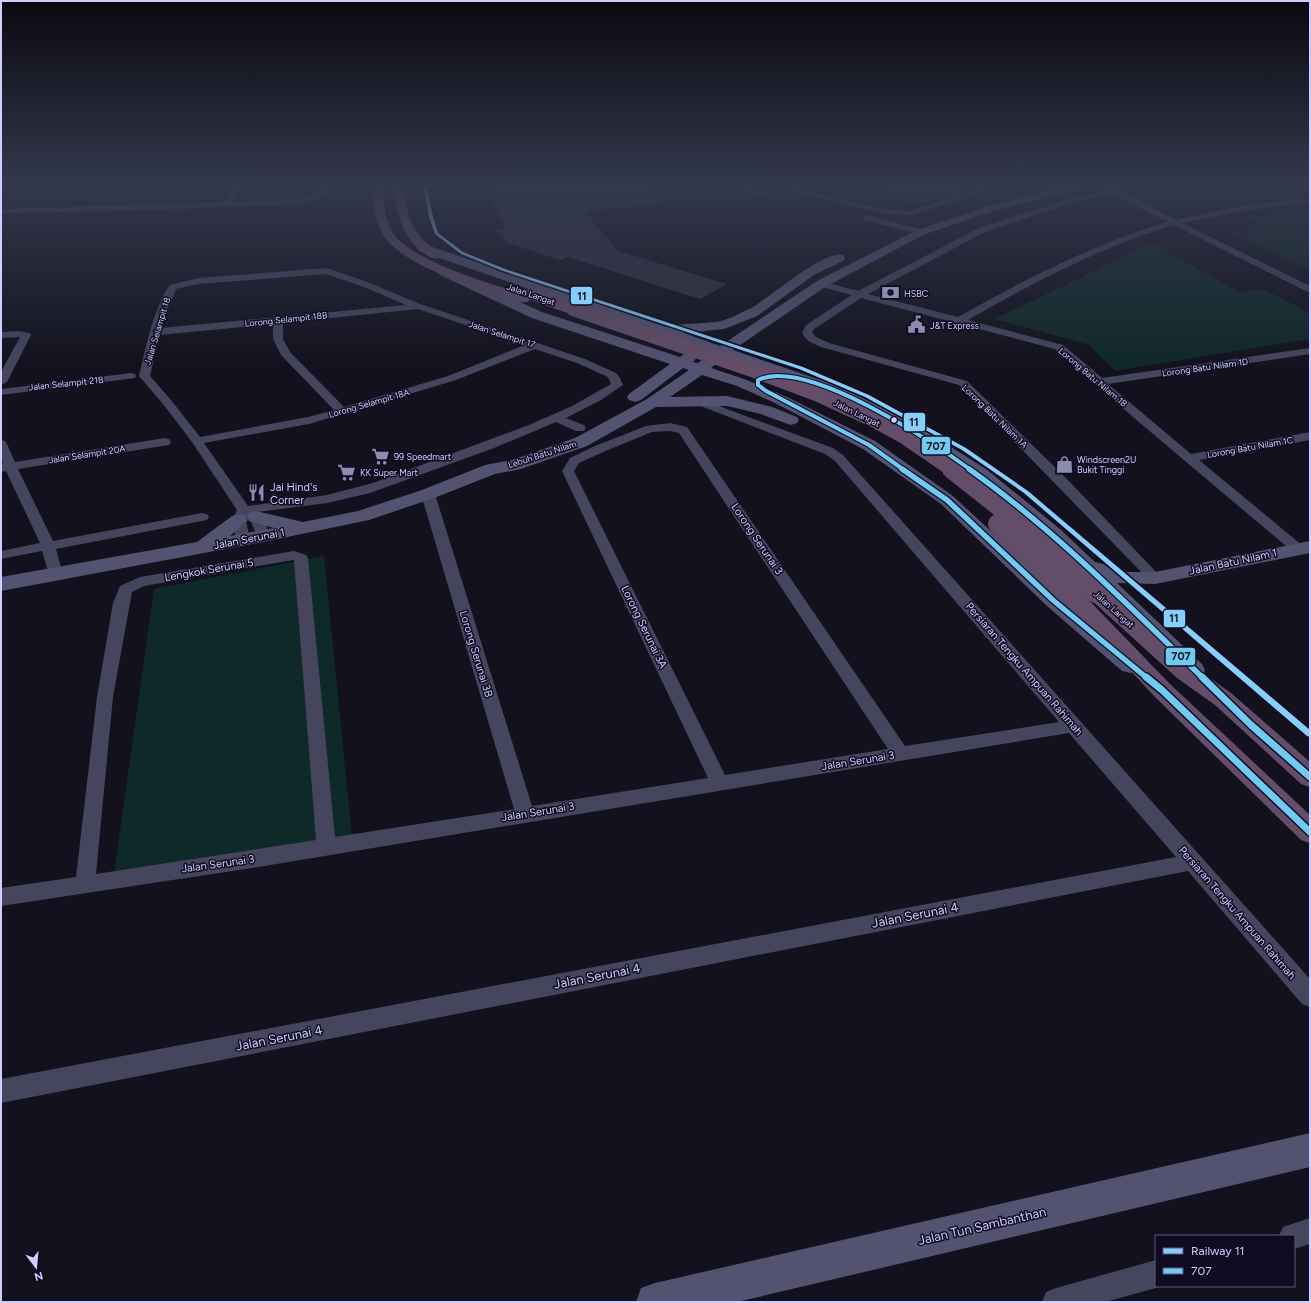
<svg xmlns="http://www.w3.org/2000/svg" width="1311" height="1303" viewBox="0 0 1311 1303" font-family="Figtree,sans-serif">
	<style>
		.green { fill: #0f2828 }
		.building { fill: #302f3f }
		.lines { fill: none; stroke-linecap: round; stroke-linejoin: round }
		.street { fill: #45455e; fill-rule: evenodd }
		.secondary { fill: #535271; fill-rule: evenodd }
		.highway { fill: #644d69; fill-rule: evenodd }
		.highway-bridge-far2 { stroke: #644d69; stroke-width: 12 }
		.highway-bridge-far1 { stroke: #644d69; stroke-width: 15 }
		.highway-bridge { stroke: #644d69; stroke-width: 20 }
		.bus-1-far2-casing { stroke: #0f0c22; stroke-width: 6 }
		.bus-1-far1-casing { stroke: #0f0c22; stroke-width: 8 }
		.bus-1-casing { stroke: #0f0c22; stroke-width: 10 }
		.bus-1-far2 { stroke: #71caf2; stroke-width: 4 }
		.bus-1-far1 { stroke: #71caf2; stroke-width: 5.5 }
		.bus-1 { stroke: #71caf2; stroke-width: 7 }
		.rail-1-casing { stroke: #0f0c22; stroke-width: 3 }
		.rail-1 { fill: #87cefa; fill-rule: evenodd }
		.bus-dot { fill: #d1cdff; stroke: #0f0c22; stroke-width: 1.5 }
		.labels { text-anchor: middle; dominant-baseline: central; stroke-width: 3; stroke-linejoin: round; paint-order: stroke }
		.far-poi-label { font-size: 9px; fill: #d1cdff; stroke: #0f0c22; text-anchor: start }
		.far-street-label { font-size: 9px; fill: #d1cdff; stroke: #0f0c22 }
		.poi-label { font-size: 11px; fill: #d1cdff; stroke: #0f0c22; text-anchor: start }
		.street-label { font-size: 11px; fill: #d1cdff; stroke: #0f0c22 }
		.near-street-label { font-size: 13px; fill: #d1cdff; stroke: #0f0c22 }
		.line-badge { stroke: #0f0c22; stroke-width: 1.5 }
		.pale-badge-label { font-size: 11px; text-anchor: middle; font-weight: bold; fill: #111 }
	</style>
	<rect width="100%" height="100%" fill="#12111d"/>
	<path class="green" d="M791 186H895L872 195H833Z
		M1310 208V270L1233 234 1252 231 1247 228 1263 225 1247 218Z
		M1152 243 1239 292 1263 289 1310 313V339L1115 371 1089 345 995 319Z
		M324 556 352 838 114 873 154 589Z"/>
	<path class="building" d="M504 186H649L664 204 584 211 618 251 727 284 700 299 568 257 561 260 507 243 496 230 506 229 486 188Z
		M880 186H970V189L924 204 906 203Z"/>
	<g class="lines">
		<path class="street" d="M230 186H238L233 202 303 198 323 192 324 186H332L330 195C303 208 269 205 240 206 161 210 81 212 1 213V209L225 202Z
			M726 186H740L789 197 790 199 786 201Z
			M770 186H784L888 210 911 211 972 190 987 186H1000L912 215 888 214Z
			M1101 186H1108L1117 189 1176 220 1243 206 1310 198V202L1243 211 1182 223 1310 286V293L1174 225C1101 247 1034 282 968 320L1063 345 1102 378 1310 348V354L1108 384 1191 454 1310 432V440L1199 460 1303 546 1305 549 1303 552 1298 553 1293 552 1140 423 1055 349 861 298 814 329 812 333 816 337 829 343 967 381 1064 476 1162 578 1160 581 1155 583 1150 581 959 385 821 347 808 341 802 333 806 325 852 295 818 286 816 284 818 282 821 281 858 291 979 228 1074 197 1105 191 1101 189ZM1112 194 1168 222C1093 244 1026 279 958 317L868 294 985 232 1079 201Z
			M1127 186H1141L1125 191 1121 189Z
			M864 216H870L924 230 925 232 924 234H918L864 220Z
			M327 268 370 283 420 304 585 359 616 373 620 378 623 385 601 400 566 418 584 425 586 428 584 431H576L556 422 494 448 370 493 327 503 257 512 263 517 270 536 268 539 263 540 258 539 250 519 247 517 246 520 250 540 248 543 243 544 238 543 236 540 232 520 237 510 192 442 163 404 139 376C145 351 154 305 170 285L198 278ZM326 274 364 287 406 305 161 328 176 289 198 284ZM418 309 525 345 448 376 344 407 290 352 283 339V323ZM273 324V339L281 355 334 410 308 417 200 437 171 400 150 376 159 335ZM535 349 577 363 608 377 611 384 572 406 529 425 373 483 327 495 248 506 204 443 309 424 346 413 456 380Z
			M19 331 30 333 31 335 7 382 1 385V372L20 337 1 338V332Z
			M131 373 135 374 136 376 135 378 1 395V389Z
			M697 398 833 448 843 455 1310 979V1007L1302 1004 1188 871 1 1103V1079L1176 857 1069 733 252 868 1 906V888L76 877 97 697 113 603 120 586 140 577 294 551 306 555 308 558 335 837 514 809 421 494 423 491H433L435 494 532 806 708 778 562 471 570 458 595 446 646 426 670 423 687 427 905 746 1059 722 835 461 825 454 693 403 691 401 693 399ZM670 431 679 433 888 749 725 775 574 471 579 463 603 452 652 432ZM293 560H294L316 840 96 874 113 697 132 592 144 586Z
			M165 438 169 439 171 442 169 445 18 469 53 541 202 513 207 514 209 517 207 520 56 549 63 575 61 578 56 580 51 578 49 575 42 551 1 559V551L40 543 6 471 1 472V464H3L1 459V440L5 441 7 444 15 462Z
			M1310 1218V1244L1294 1249V1236H1279L1283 1227Z
			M1156 1260V1286H1160L1156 1288 1105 1302H1042L1046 1292 1056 1288Z"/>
		<path class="secondary" d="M1066 186H1084L1083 188 994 211 925 234 825 287 733 350 838 386 910 421 986 469 1060 529 1095 562 1103 564 1112 570 1125 572H1155L1310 541V553L1155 584 1117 583 1202 664 1205 670 1202 676 1194 678 1186 676 1046 537 974 477 898 427 828 392 724 357 711 368 747 380 787 397 875 441 953 496 1061 596 1138 659 1141 665 1138 671 1130 673 1122 671 1047 606 941 504 863 449 775 403 737 386 702 375 670 397 727 396 772 407 797 417 799 420 797 423 791 425 785 423 761 414 727 406 656 407 587 446 521 469 495 474 434 498 369 520 263 542 1 591V577L197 542 232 516 239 514 246 516 248 520 230 536 274 528 249 521 247 517 249 513 256 511 303 522 358 511 422 490 485 465 512 460 575 438 647 399 689 370 683 368 641 400 635 402 629 400 627 397 629 394 670 364 532 318 440 275 438 272 440 269H448L542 312 680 357C685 353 689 351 696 353L698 356 693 362 698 363 712 352 419 251 417 248 419 245H427L666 327C674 323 708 324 721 321 730 319 740 313 749 309 769 299 822 250 843 255L845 258 843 261 814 275 757 316 724 329 684 333 720 346 817 281 917 230 986 207Z
			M1310 1133V1167L737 1302H636L641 1288 655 1283Z"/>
		<path class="highway" d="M372 186H382C384 202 385 223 395 236 419 264 493 284 528 296L530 299 528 302H518C481 288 411 270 386 239 375 225 373 203 372 186Z
			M393 186H403C409 218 410 233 438 252L440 255 438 258C432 259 429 257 424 253 401 237 397 212 393 186Z
			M1096 586 1103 588 1193 666 1231 693 1310 762V787L1301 784 1215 705 1177 678 1089 598 1086 593 1089 588Z
			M1074 590 1081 592 1170 684 1310 815V843L1301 840 1154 696 1067 602 1064 597 1067 592Z"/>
		<path class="highway-bridge-far2" d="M532 294 577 310"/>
		<path class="highway-bridge-far1" d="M574 309 756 371 817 394 876 421 905 437 953 470"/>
		<path class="highway-bridge" d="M952 469 1004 510 1096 593
			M998 524 1074 597"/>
		<defs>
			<path id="bus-1-far2" d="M904 470 869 445 766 391 758 385V380C806 357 931 441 971 470"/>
			<path id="bus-1-far1" d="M902 469 947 500 1054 601 1147 678
				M969 469C1055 530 1128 605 1203 678"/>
			<path id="bus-1" d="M1146 677 1162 690 1310 832
				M1202 677 1251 725 1310 777"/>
		</defs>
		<use href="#bus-1-far2" class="bus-1-far2-casing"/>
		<use href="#bus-1-far1" class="bus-1-far1-casing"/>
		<use href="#bus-1" class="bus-1-casing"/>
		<use href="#bus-1-far2" class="bus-1-far2"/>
		<use href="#bus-1-far1" class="bus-1-far1"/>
		<use href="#bus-1" class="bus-1"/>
		<defs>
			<path id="rail-1" d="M423 186H427L433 217 438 233 463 252 505 269 803 367 869 395 966 448 1028 491 1310 730V737L1307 736 1024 493 962 450 865 397 799 369 503 271 461 254 435 234 429 217Z"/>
		</defs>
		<use href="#rail-1" class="rail-1-casing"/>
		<use href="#rail-1" class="rail-1"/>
	</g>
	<linearGradient id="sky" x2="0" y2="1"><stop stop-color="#0a0910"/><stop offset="0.5" stop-color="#33384c"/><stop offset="1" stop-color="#33384c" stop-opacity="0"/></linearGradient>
	<rect width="1311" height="369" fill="url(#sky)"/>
	<defs>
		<symbol id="bank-bare" viewBox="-9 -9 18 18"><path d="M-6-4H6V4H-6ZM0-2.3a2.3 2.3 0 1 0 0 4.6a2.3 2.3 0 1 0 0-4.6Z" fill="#8e8bb0" stroke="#0f0c22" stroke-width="2.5" paint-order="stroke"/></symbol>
		<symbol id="civic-bare" viewBox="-9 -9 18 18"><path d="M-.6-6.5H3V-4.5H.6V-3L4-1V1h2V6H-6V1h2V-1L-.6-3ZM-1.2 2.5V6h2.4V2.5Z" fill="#8e8bb0" stroke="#0f0c22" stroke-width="2.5" paint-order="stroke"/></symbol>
		<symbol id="supermarket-bare" viewBox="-9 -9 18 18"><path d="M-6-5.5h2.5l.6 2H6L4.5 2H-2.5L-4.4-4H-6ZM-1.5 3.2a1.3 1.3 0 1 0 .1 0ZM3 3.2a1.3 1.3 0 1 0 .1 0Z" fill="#8e8bb0" stroke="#0f0c22" stroke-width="2.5" paint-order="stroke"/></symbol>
		<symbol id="shop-bare" viewBox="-9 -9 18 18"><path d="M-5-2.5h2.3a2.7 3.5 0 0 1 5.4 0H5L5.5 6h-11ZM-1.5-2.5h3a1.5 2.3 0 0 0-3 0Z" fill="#8e8bb0" stroke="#0f0c22" stroke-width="2.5" paint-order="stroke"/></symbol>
		<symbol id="restaurant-bare" viewBox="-9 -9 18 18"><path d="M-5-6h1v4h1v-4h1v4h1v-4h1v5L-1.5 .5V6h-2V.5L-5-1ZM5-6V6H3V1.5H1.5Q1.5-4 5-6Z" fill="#8e8bb0" stroke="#0f0c22" stroke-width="2.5" paint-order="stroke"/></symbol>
	</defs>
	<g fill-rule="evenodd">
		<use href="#bank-bare" x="878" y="280" width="25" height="25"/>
		<use href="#civic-bare" x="904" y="312" width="25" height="25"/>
		<use href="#supermarket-bare" x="368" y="444" width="25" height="25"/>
		<use href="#shop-bare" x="1052" y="452" width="25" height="25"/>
		<use href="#supermarket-bare" x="334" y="460" width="25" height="25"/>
		<use href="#restaurant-bare" x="244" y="480" width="25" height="25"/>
	</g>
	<circle class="bus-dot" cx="894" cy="420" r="3.5"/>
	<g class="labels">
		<g class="far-poi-label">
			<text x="904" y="293">HSBC</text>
			<text x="930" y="325">J&amp;T Express</text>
			<text x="394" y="456">99 Speedmart</text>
			<text x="1077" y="459">Windscreen2U<tspan x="1077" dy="10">Bukit Tinggi</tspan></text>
			<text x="360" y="472">KK Super Mart</text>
		</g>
		<g class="far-street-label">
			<text transform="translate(531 294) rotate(19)">Jalan Langat</text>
			<text transform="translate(286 319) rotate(-6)">Lorong Selampit 18B</text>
			<text transform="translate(157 331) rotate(-73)">Jalan Selampit 18</text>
			<text transform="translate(502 334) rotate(18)">Jalan Selampit 17</text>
			<text transform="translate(1205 367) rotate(-8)">Lorong Batu Nilam 1D</text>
			<text transform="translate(1093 377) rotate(40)">Lorong Batu Nilam 1B</text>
			<text transform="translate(66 383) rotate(-6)">Jalan Selampit 21B</text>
			<text transform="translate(369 403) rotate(-16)">Lorong Selampit 18A</text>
			<text transform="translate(857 413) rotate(26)">Jalan Langat</text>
			<text transform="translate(995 416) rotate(44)">Lorong Batu Nilam 1A</text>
			<text transform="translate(1250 447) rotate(-10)">Lorong Batu Nilam 1C</text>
			<text transform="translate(87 454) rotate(-9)">Jalan Selampit 20A</text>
			<text transform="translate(542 454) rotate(-18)">Lebuh Batu Nilam</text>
			<text transform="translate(1114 609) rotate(42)">Jalan Langat</text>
		</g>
		<g class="poi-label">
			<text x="270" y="487">Jai Hind's<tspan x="270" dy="13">Corner</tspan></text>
		</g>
		<g class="street-label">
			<text transform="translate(249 539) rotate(-11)">Jalan Serunai 1</text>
			<text transform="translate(757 539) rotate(56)">Lorong Serunai 3</text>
			<text transform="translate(1233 562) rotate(-12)">Jalan Batu Nilam 1</text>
			<text transform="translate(209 570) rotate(-10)">Lengkok Serunai 5</text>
			<text transform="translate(644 627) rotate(64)">Lorong Serunai 3A</text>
			<text transform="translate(476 654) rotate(73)">Lorong Serunai 3B</text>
			<text transform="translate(1024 669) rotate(49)">Persiaran Tengku Ampuan Rahimah</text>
			<text transform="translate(858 761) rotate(-9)">Jalan Serunai 3</text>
			<text transform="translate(538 812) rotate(-9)">Jalan Serunai 3</text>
			<text transform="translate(218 864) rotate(-8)">Jalan Serunai 3</text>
			<text transform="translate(1237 913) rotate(49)">Persiaran Tengku Ampuan Rahimah</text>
		</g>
		<g class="near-street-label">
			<text transform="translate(915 915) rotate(-11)">Jalan Serunai 4</text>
			<text transform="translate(597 976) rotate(-11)">Jalan Serunai 4</text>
			<text transform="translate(279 1038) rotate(-11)">Jalan Serunai 4</text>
			<text transform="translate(982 1226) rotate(-13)">Jalan Tun Sambanthan</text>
		</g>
	</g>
	<g class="line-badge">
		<rect x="570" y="286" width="23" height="19" rx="4" fill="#87cefa"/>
		<rect x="903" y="412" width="23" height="20" rx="4" fill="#87cefa"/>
		<rect x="921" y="436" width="30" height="19" rx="4" fill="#71caf2"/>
		<rect x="1163" y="609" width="23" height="19" rx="4" fill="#87cefa"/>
		<rect x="1165" y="647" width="31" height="19" rx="4" fill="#71caf2"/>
	</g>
	<g class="pale-badge-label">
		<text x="582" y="300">11</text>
		<text x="914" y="426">11</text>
		<text x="936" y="450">707</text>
		<text x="1174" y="622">11</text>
		<text x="1181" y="660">707</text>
	</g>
	<rect width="1311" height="1303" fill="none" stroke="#d1cdff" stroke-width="4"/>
	<rect x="1155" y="1235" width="140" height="52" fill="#0f0c22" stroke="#5d597a"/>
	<rect x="1163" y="1248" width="20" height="6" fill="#87cefa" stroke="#5d597a"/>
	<text x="1191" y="1255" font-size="12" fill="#d1cdff">Railway 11</text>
	<rect x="1163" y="1268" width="20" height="6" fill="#71caf2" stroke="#5d597a"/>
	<text x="1191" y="1275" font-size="12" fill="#d1cdff">707</text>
	<g transform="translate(36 1267) rotate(164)" stroke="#0f0c22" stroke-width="3" paint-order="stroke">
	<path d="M0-3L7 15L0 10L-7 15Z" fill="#d1cdff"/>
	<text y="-6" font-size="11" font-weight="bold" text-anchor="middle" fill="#d1cdff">N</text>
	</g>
</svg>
